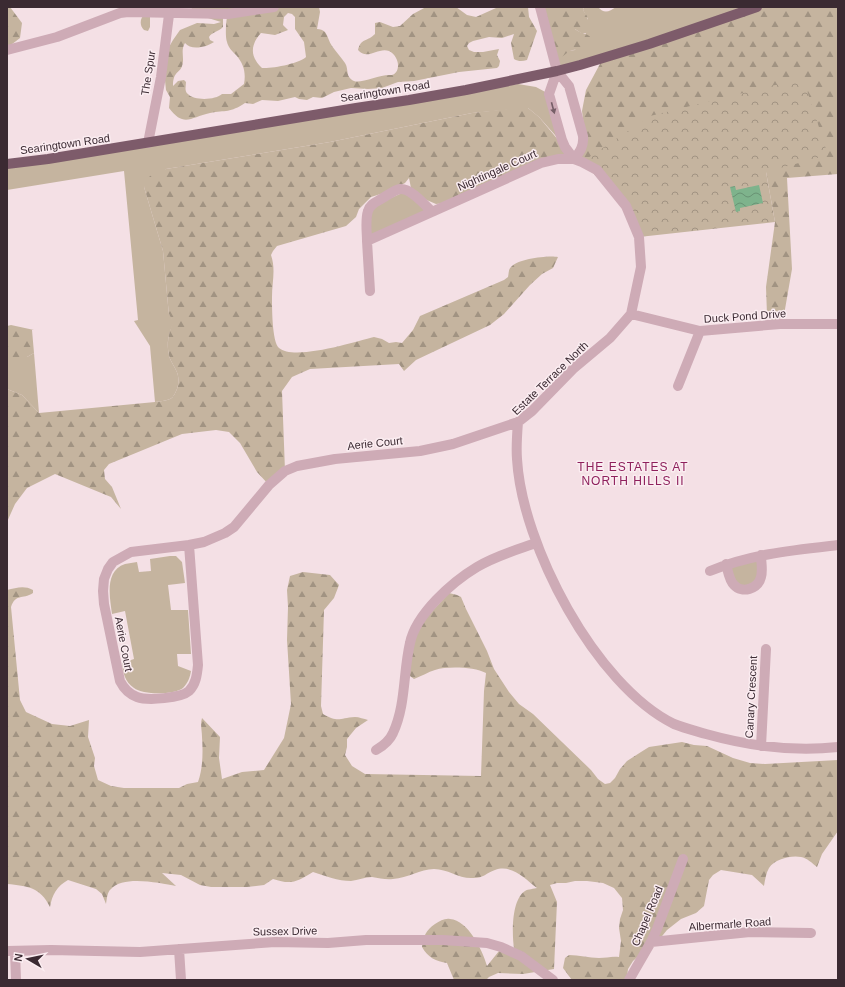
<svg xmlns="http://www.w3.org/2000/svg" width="845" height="987" viewBox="0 0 845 987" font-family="Helvetica,sans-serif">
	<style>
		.grass { fill: #c5b49f }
		.forest { fill: url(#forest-firs); fill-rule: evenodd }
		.park { fill: url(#park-crowns) }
		.water { fill: url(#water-waves) }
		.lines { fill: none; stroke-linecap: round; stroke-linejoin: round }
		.street { stroke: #ceabb6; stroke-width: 10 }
		.primary { stroke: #7d5b6a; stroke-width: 10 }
		.oneway { fill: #765e67 }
		.labels { text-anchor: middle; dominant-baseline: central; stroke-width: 3; stroke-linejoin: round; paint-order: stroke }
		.street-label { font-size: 11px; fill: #3b2a32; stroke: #fbedf1 }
		.neighbourhood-label { font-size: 12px; letter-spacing: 1px; fill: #8e205c; stroke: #fbedf1 }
	</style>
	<defs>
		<pattern id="forest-firs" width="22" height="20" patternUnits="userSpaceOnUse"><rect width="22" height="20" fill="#c5b49f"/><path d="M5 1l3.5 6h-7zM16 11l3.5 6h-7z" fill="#a19382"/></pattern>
		<pattern id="park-crowns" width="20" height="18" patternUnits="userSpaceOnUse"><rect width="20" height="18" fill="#c5b49f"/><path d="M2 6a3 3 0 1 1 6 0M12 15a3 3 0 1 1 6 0" fill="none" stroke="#a19382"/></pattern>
		<pattern id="water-waves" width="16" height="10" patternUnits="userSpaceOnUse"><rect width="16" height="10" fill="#7eb38c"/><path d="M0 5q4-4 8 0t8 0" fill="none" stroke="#689273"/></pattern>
	</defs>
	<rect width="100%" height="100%" fill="#f4e0e5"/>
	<path class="grass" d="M584 7H598C604 14 609 12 616 7H757L557 71 553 53 575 50 586 33H581L575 29 588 19 583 10Z
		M518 84 536 87 549 94 563 144 539 117 528 108 472 113 330 142 166 169 144 187 163 251 168 305 169 314 174 322C170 330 167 339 168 349 169 367 183 369 177 389 175 393 174 397 170 399 165 401 160 401 155 402L150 346 134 321 138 320 124 171 7 190V164Z
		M402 193 409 194 429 212 370 237V216L374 206Z
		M34 353 39 413 22 395 7 389V357H27Z
		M170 556H176L182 562 185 583 168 585 171 610H188L191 654H177L178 666 191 671C190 677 188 683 183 688 174 695 143 695 134 688 125 682 123 673 122 663L134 659 125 611 112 614C110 598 104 571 125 564 129 563 133 563 137 562L139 572 151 571 150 559Z
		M759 557 756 584 739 587 728 565Z"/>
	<path class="forest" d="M7 7H10L22 23 20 38 7 48Z
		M138 7H165L164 15 150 17V27L148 31 144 30C139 25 140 18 145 14Z
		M191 7H319L320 12 317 29C320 29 323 30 325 32 328 36 329 42 332 46 336 52 341 57 345 63 349 69 345 77 354 81 360 84 379 75 389 75 401 76 401 57 389 51 378 47 367 61 358 50 361 38 367 42 375 34V23L380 22 393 27 400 26 413 14 426 7H456L467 15 476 17 496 8 528 7 529 17 537 31 527 60C523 61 519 62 514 59L511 43 514 34 502 38 489 37 473 41 469 43 467 46 469 50 474 52H483L499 49 497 55 500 61 499 66 497 68 459 72 414 81 398 82 382 88 368 89 351 88 334 92 322 98 313 97 307 100 299 99 295 97 278 101 262 100 253 104 245 103C230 113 226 110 210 113 191 117 184 128 169 108L170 97 166 90 164 71 169 47 173 40 180 30 197 23 214 24 221 22 208 18 192 9ZM288 13 292 14 295 17V29L304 42 306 57C301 63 271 69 262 68 250 57 250 45 261 33L275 35 288 30 283 25 284 17ZM223 15 227 17C226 23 225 36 227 42 228 47 232 51 236 55 244 64 246 73 244 84L231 94H222C216 100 194 101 188 94 184 91 186 86 186 82L184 80 178 81 173 86C173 71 180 73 182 66 185 58 180 51 185 43 191 51 207 47 214 42L210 40 209 37C212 32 218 32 223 27Z
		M535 7H584L583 10 587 16 588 21 580 29H575C582 35 590 32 593 42 589 50 578 48 570 51 567 52 565 55 562 57L557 56Z
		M757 7H838V174L787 178 792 269 784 315C779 320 776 321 769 319L767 315 766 287 775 222 766 172 558 159 445 203 436 204 422 198 411 188 409 178 405 183 387 192 371 197 359 209 356 217 346 226 277 246 273 251 271 255C276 270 272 282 272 297 272 307 272 342 279 348 294 361 354 342 374 337L382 339 389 343 396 342 402 343 413 330 420 316 504 280 508 277C509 273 508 269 512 266 519 259 548 255 558 257L553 268 542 274 530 285 504 314 490 325 416 360 404 371 399 364 310 369 292 377 282 391 285 471 269 485 257 472 240 443 229 432 216 430 182 434 109 464 104 470 105 479 112 487 121 509 111 497 55 474 27 488 15 504 7 522V389L22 395 39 413 155 402C160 401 165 401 170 399 174 397 175 393 177 389 183 369 169 367 168 349 167 339 170 330 173 322L169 314 168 305 163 251 144 187C146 175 156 172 166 169L330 142 472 113 518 108H528L539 117 574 159 584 127 582 111 586 90 601 62Z
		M11 325 34 330H32L34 353 27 357H7V326Z
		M303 572 330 575 339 585 334 598 324 610 321 706 323 714C339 723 339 718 355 717 359 717 364 719 368 720L356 728 347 739V747L345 755 352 766 365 774 481 776 484 691 486 673C474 667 448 666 435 670 428 672 422 676 414 679L410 676 409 670 415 630 449 593 457 595 461 597 466 609 487 651 494 669 509 692 519 704 533 714 591 770 598 779 605 784 610 783 615 778 620 769 627 761 641 752 649 747 682 742 694 745 707 746 733 758 750 763 765 764 838 760V831L822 854 817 867C812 863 807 858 801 857 791 855 775 859 769 868 766 873 765 880 764 886L752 875 721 870 713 875 709 880 704 906 696 913 681 919 667 930 654 946 642 953 633 961 628 969 627 977 628 980H572L563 968 565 958 569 955C579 955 589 958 599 958 606 958 612 956 619 957L621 941 619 928 620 919 623 910 622 898 614 888 603 883 587 881H575L566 883H557L550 885 557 902 554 969 523 974 498 973 489 977 486 980H454L447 963C436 961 428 958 422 947 423 937 426 930 435 924 440 921 445 918 450 919 468 920 483 951 487 966L499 951 514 948C512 935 511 900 525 891 528 889 534 889 537 888 525 879 512 864 495 870 486 873 484 878 473 878 459 879 448 869 434 869 420 869 408 878 393 879 386 880 379 878 372 877 365 877 358 880 351 881 338 881 325 876 313 872 297 882 291 885 273 879L264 885 247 887H211L200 885 181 875 162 873 176 886C160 883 123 875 111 889 107 892 107 899 106 904L102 894 96 889 68 880C57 886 52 895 50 907 40 887 28 886 7 884V590C16 588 24 585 33 590V593C22 600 16 593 11 607L20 700 26 712 52 724 70 726 89 720 88 737 95 758 94 766 98 780 111 786 124 788H179L187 784 198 782C203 768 203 752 202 737 202 730 200 725 202 718L220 737 219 758 222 779 242 772 264 770 284 738 291 704 287 640 288 607 287 590 290 576Z"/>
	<path class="park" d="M803 78 828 155 766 172 775 222 639 237 626 206 582 162 650 116Z"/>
	<path class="water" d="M759 185 763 203 740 208V211L736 212 730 187 735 186 736 190Z"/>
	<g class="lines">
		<path class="street" d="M540 7 557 71 569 86 583 136C584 146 580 152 574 159L565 147 562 140 549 94 557 71
			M7 50 57 37 120 13 128 12 228 14 274 7
			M148 143 161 77 170 7
			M367 241C367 232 365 220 368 211 370 204 376 202 381 199 387 196 394 190 400 189 411 188 425 205 432 212
			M370 291 367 241 541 163 558 159H574L582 162 597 170 626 206 639 237 641 267 631 314 610 338 573 369 532 411 518 422C517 435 516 447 517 459 522 545 595 685 674 724 684 728 696 731 706 734 749 746 794 752 838 747
			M631 314 700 331 780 324H838
			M678 386 700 331
			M189 545 198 665C197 675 196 684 189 691 181 698 148 701 137 697 129 694 124 689 120 681L104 604 103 591 104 579 108 569 113 562 131 552Z
			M189 545 204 542 225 533 234 527 269 485 285 471 297 466 335 459 420 451 453 444 518 422
			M726 564C728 571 729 580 734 585 742 594 758 589 761 577 763 570 761 562 761 555
			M710 571C751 554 794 550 838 545
			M761 746 766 649
			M376 750C383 746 390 740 393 733 406 705 403 673 410 643 416 614 452 582 477 567 495 556 516 550 536 543
			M651 942 750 932 811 933
			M179 949 181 980
			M7 951 51 950 140 952 275 942 328 943 366 940H443L487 943 501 947 521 956 553 980
			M15 951 16 980
			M629 980 651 942 657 929 683 859"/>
		<path class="primary" d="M7 164 48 159 356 108 409 100 466 90 557 71 580 65 649 44 757 7"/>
	</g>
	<defs><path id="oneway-solid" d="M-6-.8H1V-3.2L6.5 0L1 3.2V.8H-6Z"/></defs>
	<use class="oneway" href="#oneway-solid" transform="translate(553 108) rotate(75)"/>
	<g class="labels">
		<g class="street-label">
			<text transform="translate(148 73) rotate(-81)">The Spur</text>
			<text transform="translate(385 91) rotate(-9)">Searingtown Road</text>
			<text transform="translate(65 144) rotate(-8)">Searingtown Road</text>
			<text transform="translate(497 170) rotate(-24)">Nightingale Court</text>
			<text transform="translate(745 316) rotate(-4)">Duck Pond Drive</text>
			<text transform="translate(550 378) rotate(-44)">Estate Terrace North</text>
			<text transform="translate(375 443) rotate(-6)">Aerie Court</text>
			<text transform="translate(124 644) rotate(79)">Aerie Court</text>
			<text transform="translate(751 697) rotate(-87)">Canary Crescent</text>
			<text transform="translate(647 916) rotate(-67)">Chapel Road</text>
			<text transform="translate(730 924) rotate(-4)">Albermarle Road</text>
			<text transform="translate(285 931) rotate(-1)">Sussex Drive</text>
		</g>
		<g class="neighbourhood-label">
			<text x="633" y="467">THE ESTATES AT<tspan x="633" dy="14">NORTH HILLS II</tspan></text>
		</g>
	</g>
	<rect width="845" height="987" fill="none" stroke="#3b2a32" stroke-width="16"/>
	<g transform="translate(28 959) rotate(279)" stroke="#fbedf1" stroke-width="3" paint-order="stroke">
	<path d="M0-3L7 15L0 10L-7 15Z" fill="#3b2a32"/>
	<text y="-6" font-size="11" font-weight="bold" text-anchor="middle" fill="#3b2a32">N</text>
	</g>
</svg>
